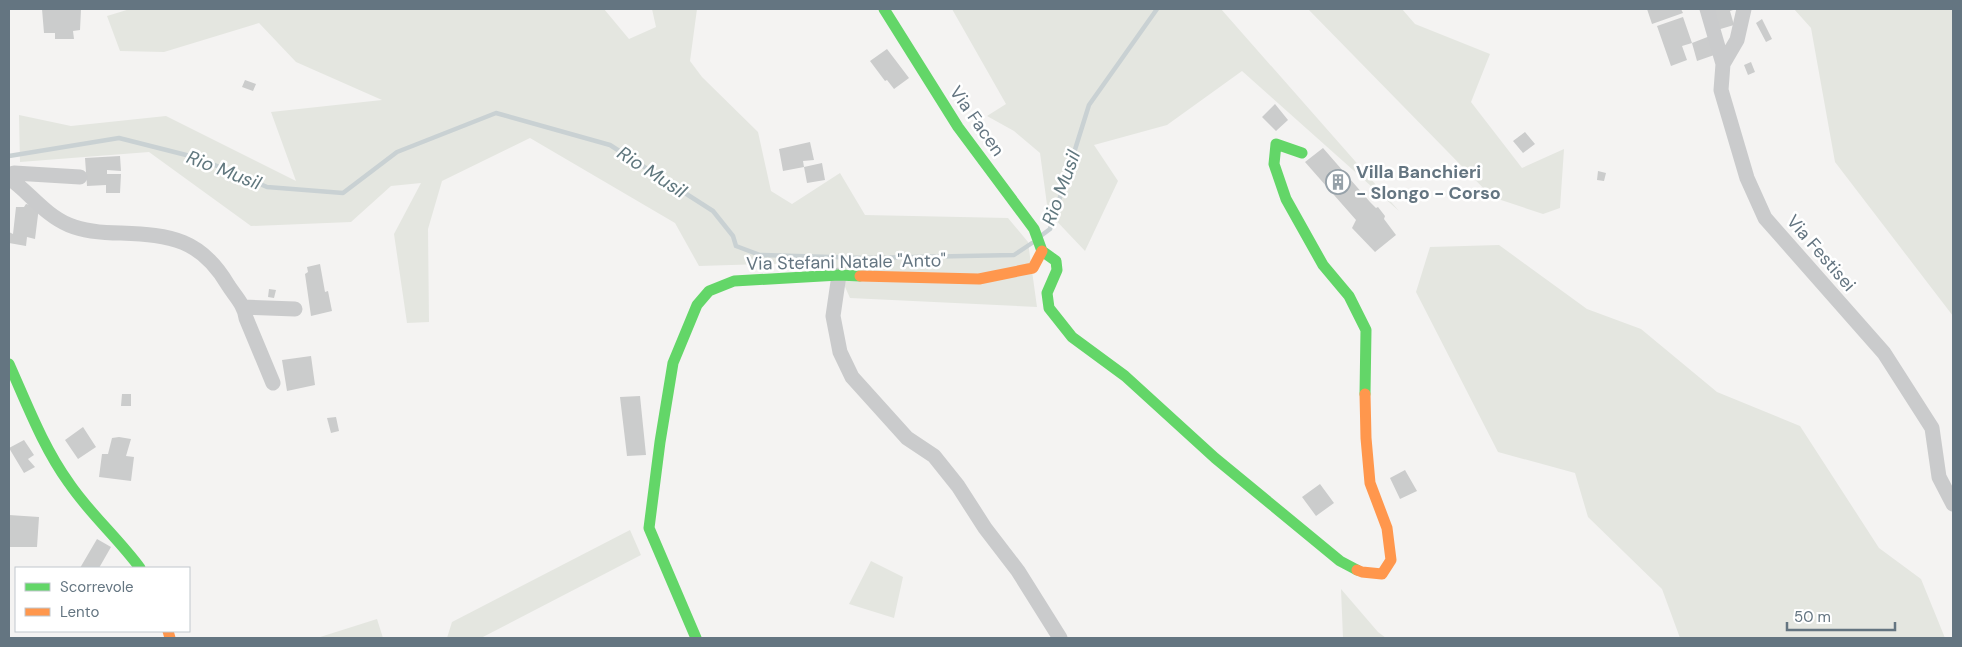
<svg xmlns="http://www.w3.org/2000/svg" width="1962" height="647" viewBox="0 0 1962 647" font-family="'DM Sans',sans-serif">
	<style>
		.green { fill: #e4e6e0 }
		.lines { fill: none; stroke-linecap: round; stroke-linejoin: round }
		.stream { stroke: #c9d1d3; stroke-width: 4.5 }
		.building { fill: #cbcccc }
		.street { stroke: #cacbcc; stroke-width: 15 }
		.fast { stroke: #63d668; stroke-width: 11 }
		.slow { stroke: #ff974d; stroke-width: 11 }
		.labels { text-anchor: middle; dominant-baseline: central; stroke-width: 5; stroke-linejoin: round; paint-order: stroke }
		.street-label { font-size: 18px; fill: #647581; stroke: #fff }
		.poi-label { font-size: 18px; font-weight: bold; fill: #647581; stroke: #fff; text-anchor: start }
		.water-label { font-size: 19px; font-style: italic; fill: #60777e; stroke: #fff }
	</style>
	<rect width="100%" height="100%" fill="#f4f3f2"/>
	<path class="green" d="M130 9H604L629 39 656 27 652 9H697L690 61 702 77 758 132 771 191 792 204 840 173 865 215 1008 218 1028 242 1037 307 850 298 834 262 699 266 675 223 530 138 442 181 428 229 429 322 407 323 394 234 421 183 391 186 351 222 251 226 149 152 20 162 19 115 71 126 166 116 296 181 271 112 382 100 296 62 259 23 164 52 120 51 107 16Z
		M952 9H1221L1399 211 1242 71 1167 125 1094 145 1118 181 1085 251 1048 212 1040 153 1014 131 987 116 1006 104Z
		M1308 9H1402L1415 24 1490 54 1471 102 1522 168 1564 149 1560 208 1543 214 1492 197Z
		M1794 9H1953V316L1835 162 1811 28Z
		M1499 245 1587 309 1641 329 1717 392 1800 426 1879 548 1921 579 1945 638H1680L1662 589 1588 517 1575 473 1498 452 1416 292 1430 247Z
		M630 530 641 555 481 638H447L452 622Z
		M871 561 903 577 894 618 849 604Z
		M1341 589 1378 632 1386 638H1343Z
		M377 619 383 638H317Z"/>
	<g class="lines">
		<path class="stream" d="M9 156 119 138 198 158 267 187 343 193 397 152 496 113 610 145 713 211 733 236 736 246 760 255 865 258 1014 255 1032 243
			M1042 235 1050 229 1089 105 1157 9"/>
	</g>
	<path class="building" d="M42 9H81L80 30 73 31 74 39H55V33H44Z
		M1647 9H1681L1683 13 1652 24Z
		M1711 9H1736L1730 11 1734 25 1717 30Z
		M1683 17 1692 43 1682 46 1687 60 1671 66 1657 26Z
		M1762 19 1772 39 1766 42 1756 23Z
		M1710 36 1717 54 1697 61 1692 43Z
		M887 49 909 78 894 89 887 80 885 81 870 61Z
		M1751 62 1755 72 1748 75 1744 65Z
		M245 80 256 84 253 91 242 87Z
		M1275 104 1288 120 1276 131 1262 117Z
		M1525 132 1535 144 1523 153 1513 141Z
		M810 142 814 160 803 161 804 167 783 171 779 149Z
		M1323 148 1370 202 1376 208 1378 207 1385 216 1384 219 1396 235 1375 252 1352 228 1356 220 1305 162Z
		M120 156 121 171 107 170V174H121L120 193H106V185L87 186 85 158Z
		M822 163 825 180 807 183 804 167Z
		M1598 171 1606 173 1604 181 1597 180Z
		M26 204 39 207 35 239 27 237 26 246 9 243V232L13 234 16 207H24Z
		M320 264 325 292 328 291 332 311 311 316 305 274 308 272 307 267Z
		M269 289 276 290 274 298 268 297Z
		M311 356 315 385 287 391 282 360Z
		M122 394H131V406H121Z
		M640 396 646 455 627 456 620 397Z
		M336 417 339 431 331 433 327 418Z
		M83 427 96 447 78 459 65 440Z
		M119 437 131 439 126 456 134 457 131 481 99 477 102 454H108L112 438Z
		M24 440 34 455 28 459 35 467 24 473 9 448Z
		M1405 470 1417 491 1400 499 1390 478Z
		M1320 484 1334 503 1316 516 1302 497Z
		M9 515 39 517 37 547H9Z
		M97 539 111 547 99 568H80Z"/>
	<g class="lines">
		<path class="street" d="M1707 9 1723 64
			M1744 9 1737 40 1723 64 1721 90 1747 178 1765 218 1884 353 1932 428 1939 477 1953 504
			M9 175 14 173 80 177
			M9 178C30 193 45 215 69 225 86 232 103 233 121 233 171 235 201 239 228 285 235 296 244 304 246 318L273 383
			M839 275 833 316 840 352 852 377 907 438 934 456 958 486 985 528 1018 571 1060 638
			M244 307 295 309"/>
		<path class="fast" d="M884 9 958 127 1034 229 1042 251
			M1302 153 1276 144 1274 164 1286 199 1323 265 1349 296 1366 330 1365 394
			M1042 251 1056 261 1057 270 1047 293 1049 308 1072 337 1125 376 1215 458 1340 561 1357 570
			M9 364C27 404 43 447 69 483 90 514 118 538 140 568
			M696 638 649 528 660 442 673 363 697 305 709 291 734 281 839 275 860 276"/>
		<path class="slow" d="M860 276 979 279 1033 268 1042 251
			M1357 570 1362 572 1382 574 1391 560 1387 528 1370 483 1366 438 1365 394
			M168 631 170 638"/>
	</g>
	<defs>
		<symbol id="building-ring" viewBox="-11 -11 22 22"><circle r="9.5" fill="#fff" stroke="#96a1a9" stroke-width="1.5"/><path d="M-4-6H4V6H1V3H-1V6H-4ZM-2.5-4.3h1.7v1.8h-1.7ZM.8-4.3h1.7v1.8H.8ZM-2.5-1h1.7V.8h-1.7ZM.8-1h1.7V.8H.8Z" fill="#96a1a9"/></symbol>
	</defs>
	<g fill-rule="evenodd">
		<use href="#building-ring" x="1324" y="168" width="28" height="28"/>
	</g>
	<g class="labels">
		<g class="street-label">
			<text transform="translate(977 121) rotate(55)">Via Facen</text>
			<text transform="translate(1821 253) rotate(49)">Via Festisei</text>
			<text transform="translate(846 262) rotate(-1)">Via Stefani Natale "Anto"</text>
		</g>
		<g class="poi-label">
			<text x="1356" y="172">Villa Banchieri<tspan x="1356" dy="21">- Slongo - Corso</tspan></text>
		</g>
		<g class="water-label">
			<text transform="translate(224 170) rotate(21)">Rio Musil</text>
			<text transform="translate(652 172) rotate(33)">Rio Musil</text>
			<text transform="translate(1061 188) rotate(-70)">Rio Musil</text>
		</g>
	</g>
	<rect width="1962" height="647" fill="none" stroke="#647581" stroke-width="20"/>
	<rect x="15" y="567" width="175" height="65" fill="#ffffff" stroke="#c1c8cd"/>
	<rect x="25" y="583" width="25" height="8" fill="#63d668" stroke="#c1c8cd"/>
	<text x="60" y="592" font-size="15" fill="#647581">Scorrevole</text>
	<rect x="25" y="608" width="25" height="8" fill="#ff974d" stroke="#c1c8cd"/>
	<text x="60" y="617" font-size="15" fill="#647581">Lento</text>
	<path d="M1787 622v8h108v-8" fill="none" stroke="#647581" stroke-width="2.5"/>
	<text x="1794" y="622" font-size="15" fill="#647581" stroke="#ffffff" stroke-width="4" paint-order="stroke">50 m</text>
</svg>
